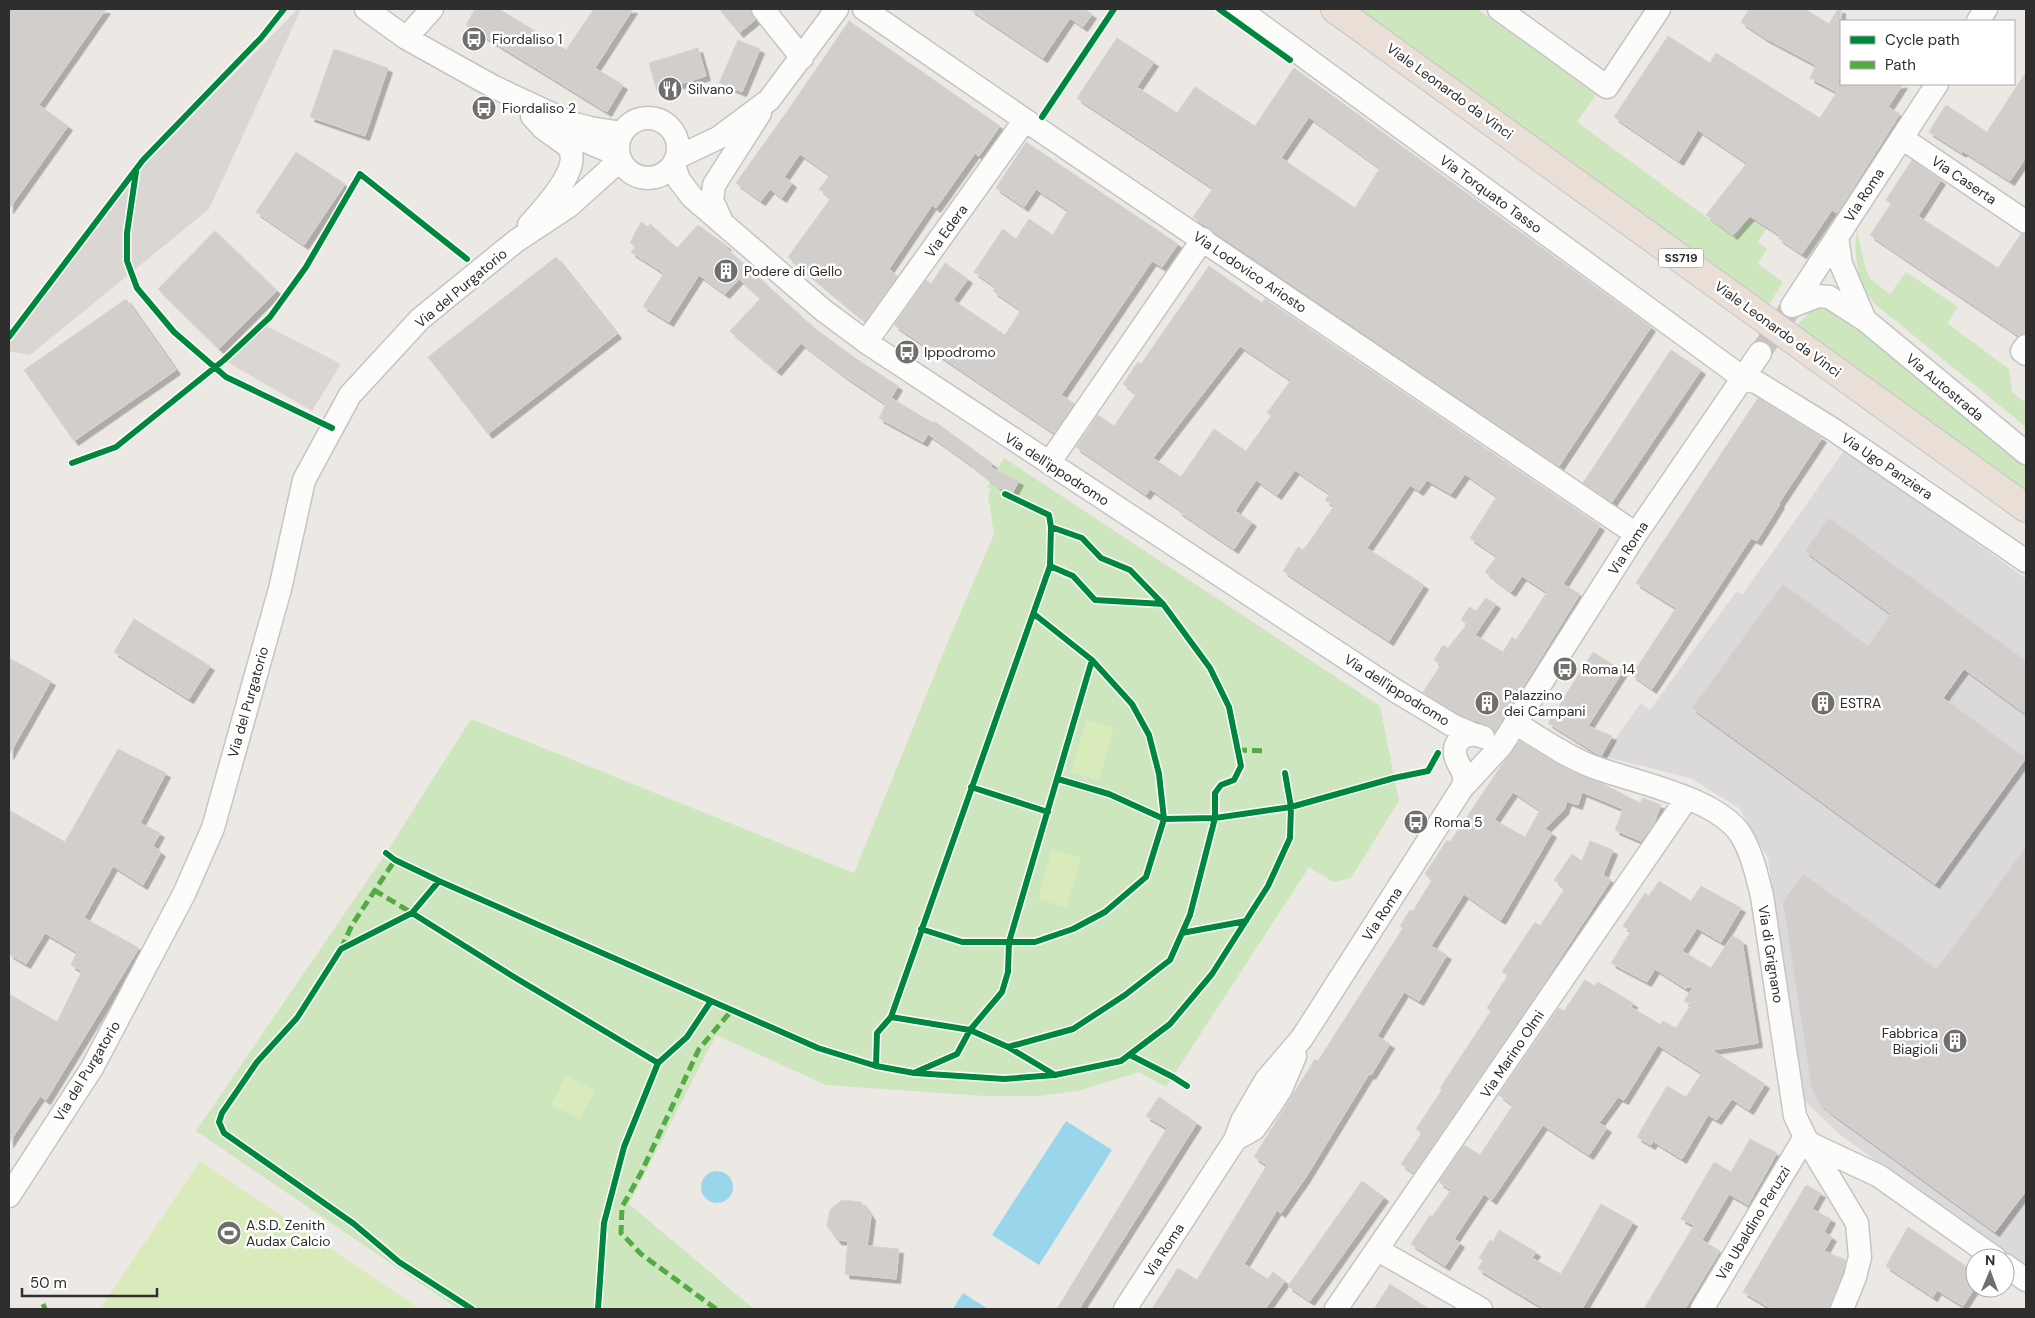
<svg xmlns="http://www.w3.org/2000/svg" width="2035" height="1318" viewBox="0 0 2035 1318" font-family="'DM Sans',sans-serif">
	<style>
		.industrial { fill: #dcd9db }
		.green { fill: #cee6be }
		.pitch { fill: #d9eabb }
		.plaza { fill: #dad6d2 }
		.water { fill: #99d6ec }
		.building { fill: #d1cecb; stroke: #d7d4d0; fill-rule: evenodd; filter: url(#shadow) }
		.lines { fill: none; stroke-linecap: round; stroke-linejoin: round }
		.minor-tunnel { stroke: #c6c3c0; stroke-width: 22; stroke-dasharray: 22 11; stroke-linecap: butt }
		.minor-casing { stroke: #c5c4c5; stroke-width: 25 }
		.highway-casing { stroke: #c6c5c4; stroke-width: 30 }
		.minor { stroke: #fcfcfb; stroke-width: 22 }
		.highway { stroke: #eadfd6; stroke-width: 28 }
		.quiet { stroke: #54ab44; stroke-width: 5; stroke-dasharray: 10 5; stroke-linecap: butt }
		.cycleway-casing { stroke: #fff; stroke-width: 9 }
		.cycleway { stroke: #00873e; stroke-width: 6 }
		.labels { text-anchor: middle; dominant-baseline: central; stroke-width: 5; stroke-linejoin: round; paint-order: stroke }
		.shield { fill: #fff; stroke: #6d6d6d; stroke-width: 1 }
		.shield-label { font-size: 12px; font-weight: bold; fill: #2e2e2e }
		.poi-label { font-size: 14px; fill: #2e2e2e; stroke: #fff; text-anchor: start }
		.street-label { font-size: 14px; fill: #2e2e2e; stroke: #fff }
	</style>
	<defs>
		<filter id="shadow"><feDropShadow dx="4.5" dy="4.5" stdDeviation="0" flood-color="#0004"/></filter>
	</defs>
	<rect width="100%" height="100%" fill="#ece8e4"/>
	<path class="industrial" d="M1846 448 2026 579V1268L1839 1134 1801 1097 1768 858 1739 808 1690 778 1603 756 1641 703 1650 710 1736 592 1743 594Z"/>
	<path class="green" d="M1358 9H1477L1596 95 1577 122 1735 238 1749 218 1766 229 1758 242 1767 249 1758 264 1783 282 1768 306Z
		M1857 230 1865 267 1870 279 1890 294 1906 272 1958 307 1947 323 2009 369 2012 392 2026 403V427L1875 304C1871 299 1867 293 1864 288 1856 271 1854 247 1857 230Z
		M1819 306 1838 310 2026 463V492L1797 326 1812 309Z
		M1004 458 1380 706 1399 801 1351 878 1333 882 1309 867 1166 1087 1139 1072 1078 1091 1040 1096H984L826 1085 716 1035 629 1204 754 1309H458L196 1131 386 853 471 719 854 873 945 649 994 534 988 495 991 490 987 487Z"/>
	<path class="pitch" d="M1086 720 1114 727 1099 780 1071 772Z
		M1052 849 1081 858 1066 907 1038 899Z
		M566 1076 595 1090 580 1119 551 1105Z
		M200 1161 420 1309H108L102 1306Z"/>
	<path class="plaza" d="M298 9H301L209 209 30 355 9 351V338L136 173Z
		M262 324 341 364 312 411 224 360Z"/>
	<path class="water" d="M1066 1121 1112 1150 1039 1265 992 1235Z
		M701 1187a16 16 0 1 1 32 0a16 16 0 1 1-32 0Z
		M963 1293 988 1309H953Z"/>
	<path class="building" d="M9 9H106L39 105 68 126 9 209Z
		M475 9H499L566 50 594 9H633L595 68 623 85 607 112 466 25Z
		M719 9H750L755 20 739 33Z
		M970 9H1084L1092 14 1083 27 1070 18 1043 58Z
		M1749 9H1805L1829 24 1838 9H1841V85L1903 84 1888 107 1900 114 1837 213 1832 210 1802 254 1778 238 1780 235 1750 216 1733 235 1706 215 1747 163 1698 130 1679 161 1614 117 1668 36 1710 63 1716 53 1820 118 1837 92 1810 78 1816 65 1765 38 1741 22Z
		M849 21 1000 126 979 156 975 153 936 208 932 205 889 269 897 276 865 321 788 257 831 198 819 189 830 175 800 154 784 177 792 183 782 198 770 189 761 201 736 183 791 106Z
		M1117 38 1154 62 1137 87 1177 113 1195 87 1255 126 1294 68 1651 327 1559 466 1193 217 1213 188 1077 98ZM1309 117 1380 168 1355 208 1281 158Z
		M738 40 760 49 742 92 719 83Z
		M698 48 706 76 657 91 649 63Z
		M334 49 388 68 365 136 310 117Z
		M2026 72V157L2010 181 1963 151 1962 153 1929 132 1946 105 1987 132Z
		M1026 142 1178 244 1162 267 1152 261 1061 395 1074 403 1054 433 894 325 926 280 931 284 945 263 968 279 953 300 1005 335 1021 310 993 291 996 287 974 272 1003 229 1016 239 1029 219 1053 235 1068 210 1036 189 1024 207 996 188Z
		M296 152 345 184 304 245 256 212Z
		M1912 160 1941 180 1918 216 1998 268 2021 234 2026 235V333L2019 336 1870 235 1891 204 1886 200Z
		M641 222 648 227 650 224 677 248 698 225 727 246 725 247 813 327 855 358 898 386 891 398 933 423 934 421 993 464 990 467 1019 481 1012 494 996 486V485L970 464 928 434 923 442 879 418 886 404 843 375 801 343 777 371 730 331 761 298 739 279 725 294 699 275 669 322 643 306 664 273 631 252 636 246 630 243Z
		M215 231 277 291 219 349 158 289Z
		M556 257 617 334 488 434 428 357Z
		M1209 266 1262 303 1265 299 1600 526 1563 584 1580 594 1495 732 1488 725 1461 715 1423 692 1441 665 1434 660 1443 645 1448 648 1467 624 1461 620 1469 607 1476 611 1486 598 1496 604 1475 635 1503 652 1512 637 1516 640 1547 592 1522 576 1511 592 1485 572 1497 556 1470 538 1497 496 1465 474 1451 494 1427 480 1419 491 1410 485 1367 548 1424 585 1389 641 1283 571 1298 547 1303 550 1310 541 1334 506 1325 500 1330 494 1295 470 1277 495 1256 480 1235 511 1252 522 1234 549 1178 511 1179 509 1150 489 1146 495 1076 447 1098 415 1114 426 1136 394 1123 384 1138 362 1141 364ZM1240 346 1291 380 1267 413 1271 416 1246 451 1214 429 1181 477 1153 458Z
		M126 299 176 370 74 441 24 370Z
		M1671 350 1701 370 1612 502 1583 483Z
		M1758 398 1822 438 1779 503 1780 504 1757 541 1751 538 1652 689 1632 675 1676 608 1636 583Z
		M1829 518 2026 661V714L1964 669 1943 698 2026 758 1935 884 1692 708 1783 584 1868 646 1891 614 1805 551Z
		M134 619 210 666 189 699 114 652Z
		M1593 652 1623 671 1588 726 1612 736 1601 756 1548 723Z
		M9 658 51 681 9 755Z
		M1520 741 1566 769 1603 784 1640 803 1643 798 1661 805 1654 823 1641 841 1615 830 1623 809 1582 792 1578 805 1567 801 1564 810 1545 829 1552 833 1501 920 1464 894 1431 946 1447 955 1419 1001 1404 992 1377 1036 1390 1044 1371 1075 1369 1074 1306 1177 1281 1213 1277 1210 1244 1264 1268 1279 1273 1272 1285 1281 1265 1309H1152L1178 1268 1197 1280 1267 1165 1254 1157 1259 1149 1315 1059 1318 1061 1403 928 1400 926 1410 910 1413 911 1432 880 1425 874 1447 840 1450 842 1501 766ZM1513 792 1540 810 1525 837 1494 820Z
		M118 749 166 773 140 823 160 833 153 846 161 852 143 885 113 866 84 918 139 948 46 1100 40 1096 9 1143V994L57 1022 82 971 71 965 77 952 45 933 26 964 9 954V810L65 842Z
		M1590 841 1613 850 1603 875 1611 880 1544 983 1414 1173 1401 1164 1422 1133 1416 1129 1442 1090 1440 1088 1491 1011 1487 1008 1508 975 1502 972 1535 922 1540 926 1565 888 1554 880 1572 854 1582 861Z
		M2026 847V1191L1995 1232 1831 1113 1818 1102 1812 1089 1783 901 1803 874 1937 969Z
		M1659 881 1691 901 1701 886 1741 908 1721 942 1697 928 1682 951 1711 968 1732 936 1742 941 1758 1043 1712 1050 1765 1084 1749 1110 1732 1099 1717 1120 1708 1115 1682 1159 1653 1141 1651 1145 1637 1137 1667 1086 1686 1097 1702 1073 1658 1045 1624 1100 1618 1097 1599 1123 1607 1128 1589 1155 1543 1125 1492 1200 1484 1194 1454 1239 1460 1243 1445 1266 1411 1244 1430 1215 1432 1217 1451 1190 1439 1182 1464 1145 1480 1155 1513 1105 1499 1095 1559 1008 1564 1011 1585 980 1595 986 1598 982 1633 1003 1631 1007 1661 1025 1663 1021 1676 1028 1691 1005 1684 1001 1694 986 1685 988 1655 969 1647 982 1611 963 1631 931 1623 926 1645 893 1649 896Z
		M1159 1097 1197 1123 1079 1309H1057L1167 1128 1146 1116Z
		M1750 1139 1777 1153 1748 1205 1729 1194 1702 1240 1720 1251 1685 1309H1644L1694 1225 1681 1219 1714 1162 1731 1172Z
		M1362 1181 1384 1197 1310 1301 1288 1286Z
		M1806 1185 1821 1193 1812 1209 1831 1219 1824 1232 1832 1237 1824 1251 1846 1260 1842 1273 1829 1309H1772L1743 1292Z
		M842 1200 861 1202 871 1216 867 1246 899 1249 896 1279 845 1274 848 1241 837 1240 827 1226 830 1210Z
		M1601 1204 1633 1222 1582 1309H1545L1478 1269 1483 1260 1479 1258 1490 1240 1493 1242 1499 1230 1536 1252 1532 1258 1561 1274Z
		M1908 1227 1975 1272V1287L1963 1306 1937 1290 1933 1297 1886 1266Z
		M1390 1284 1429 1309H1374Z"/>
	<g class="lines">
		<path class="minor-tunnel" d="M1760 353 1792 306"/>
		<defs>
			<path id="minor" d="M366 9 406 38 494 87 571 123 590 128 622 133
				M763 9 802 58
				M864 9 1025 120 1636 534
				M1239 9 1743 378 1758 383 1834 430 2026 561
				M1499 9 1607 87 1659 9
				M1978 21 1986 9
				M406 38 432 9
				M618 148a30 30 0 1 1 60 0a30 30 0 1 1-60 0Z
				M564 132 618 155
				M1902 138 2026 222
				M678 157 718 138 769 100 837 9
				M674 165 679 180 692 197 823 310 866 342 1396 691 1452 725 1473 734
				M721 220 712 200 714 185 760 113
				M529 225C543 209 584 167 568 146L543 128 532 116
				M1837 237 1841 264 1865 320
				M1792 306 1818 296 1829 297 1865 320 2026 453
				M1792 306 1937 84
				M866 342 1025 120
				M2026 346 2022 351 2026 354
				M1049 463 1203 239
				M1515 723C1540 738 1565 756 1591 766 1632 782 1717 797 1741 835 1752 853 1757 876 1762 896L1795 1116 1805 1137 1857 1223 1860 1257 1855 1277 1842 1309
				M1462 788C1469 771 1457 768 1455 754 1453 738 1470 731 1483 737
				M1240 1137 1254 1129 1270 1106 1281 1089 1295 1056
				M1809 1143 1879 1176 1995 1258
				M9 1196 92 1068 184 894 213 828 280 589 304 480 350 395 420 319 516 241 569 206 620 160
				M1378 1250 1481 1309
				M2005 1265 2026 1280
				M1125 1309 1235 1140 1242 1121 1266 1080 1302 1038 1462 788 1501 746 1636 534 1760 353
				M1336 1309 1687 798
				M1702 1309 1805 1137"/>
			<path id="highway" d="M1335 9 2026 508"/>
		</defs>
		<use href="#minor" class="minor-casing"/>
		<use href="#highway" class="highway-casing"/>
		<use href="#minor" class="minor"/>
		<use href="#highway" class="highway"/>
		<path class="quiet" d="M1237 750 1266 751
			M374 890 412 913
			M341 949 352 925 395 860
			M43 1304 45 1309
			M716 1309 641 1254 621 1233 622 1207 641 1173 699 1049 732 1010"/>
		<defs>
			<path id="cycleway" d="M1219 9 1290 60
				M1042 117 1114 9
				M136 172 127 233V261L137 288 174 332 226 377 332 428
				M9 337 143 160 261 38 284 9
				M72 463 116 447 224 360 270 317 306 267 360 174 467 259
				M1005 494 1049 515 1051 527 1082 538 1101 558 1130 570 1163 604 1210 668 1229 707 1241 766 1234 780 1221 785 1215 793V818L1190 915 1170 960 1125 995 1073 1029 1008 1047
				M1050 566 1073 576 1095 600 1163 604
				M1058 779 1109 794 1164 819 1215 818 1291 807 1394 778 1428 771 1438 753
				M971 787 1048 812
				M386 853 395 860 439 881 818 1048 876 1066 914 1073 1004 1079 1055 1075 1121 1061 1170 1024 1212 974 1268 886 1290 838 1291 807 1285 773
				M439 881 412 913 341 949 297 1018 257 1062 222 1113 219 1122 224 1133 354 1224 399 1262 472 1309
				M412 913 514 977 658 1063
				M921 929 962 942H1035L1073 929 1105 912 1146 877 1164 819 1159 774 1149 735 1132 704 1092 660 1034 614
				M1182 933 1246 921
				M891 1017 970 1030 1008 1047 1055 1075
				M1130 1055 1173 1077 1187 1086
				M876 1066 877 1033 891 1017 1050 566 1051 527
				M916 1072 957 1054 970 1030 1002 992 1008 972 1009 942 1092 660
				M598 1309 604 1223 624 1147 658 1063 687 1037 711 1001"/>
		</defs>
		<use href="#cycleway" class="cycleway-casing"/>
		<use href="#cycleway" class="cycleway"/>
	</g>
	<defs>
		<symbol id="bus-disc" viewBox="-11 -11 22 22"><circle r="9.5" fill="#706f6e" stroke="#fff"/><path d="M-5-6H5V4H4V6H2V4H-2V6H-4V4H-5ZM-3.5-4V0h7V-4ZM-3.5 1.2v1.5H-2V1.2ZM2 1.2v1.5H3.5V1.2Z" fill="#fff"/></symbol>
		<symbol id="restaurant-disc" viewBox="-11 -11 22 22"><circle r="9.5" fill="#706f6e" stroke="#fff"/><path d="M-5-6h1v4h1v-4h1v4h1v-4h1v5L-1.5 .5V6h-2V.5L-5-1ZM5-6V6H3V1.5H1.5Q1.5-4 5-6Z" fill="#fff"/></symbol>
		<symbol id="building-disc" viewBox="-11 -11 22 22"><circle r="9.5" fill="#706f6e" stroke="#fff"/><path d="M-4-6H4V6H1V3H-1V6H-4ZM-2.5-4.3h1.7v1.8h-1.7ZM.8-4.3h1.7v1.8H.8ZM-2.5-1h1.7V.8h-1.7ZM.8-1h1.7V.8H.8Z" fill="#fff"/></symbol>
		<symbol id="stadium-disc" viewBox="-11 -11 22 22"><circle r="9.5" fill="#706f6e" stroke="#fff"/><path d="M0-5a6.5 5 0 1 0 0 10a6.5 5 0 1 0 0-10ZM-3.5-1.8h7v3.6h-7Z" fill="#fff"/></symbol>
	</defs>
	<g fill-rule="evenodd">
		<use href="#bus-disc" x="460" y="25" width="28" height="28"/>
		<use href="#restaurant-disc" x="656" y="75" width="28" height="28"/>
		<use href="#bus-disc" x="470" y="94" width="28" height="28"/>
		<use href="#building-disc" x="712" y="257" width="28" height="28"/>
		<use href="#bus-disc" x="893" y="338" width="28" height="28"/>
		<use href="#bus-disc" x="1551" y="655" width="28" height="28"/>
		<use href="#building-disc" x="1473" y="689" width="28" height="28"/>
		<use href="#building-disc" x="1809" y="689" width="28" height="28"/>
		<use href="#bus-disc" x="1402" y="808" width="28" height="28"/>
		<use href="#building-disc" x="1941" y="1027" width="28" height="28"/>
		<use href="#stadium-disc" x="215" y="1219" width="28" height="28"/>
	</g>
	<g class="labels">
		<rect class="shield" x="1658.5" y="248.5" width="45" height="19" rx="4"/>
		<g class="shield-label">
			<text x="1681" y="258">SS719</text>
		</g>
		<g class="poi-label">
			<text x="492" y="39">Fiordaliso 1</text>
			<text x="688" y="89">Silvano</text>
			<text x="502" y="108">Fiordaliso 2</text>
			<text x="744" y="271">Podere di Gello</text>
			<text x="924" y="352">Ippodromo</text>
			<text x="1582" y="669">Roma 14</text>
			<text x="1504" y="695">Palazzino<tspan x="1504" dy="16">dei Campani</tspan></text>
			<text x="1840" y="703">ESTRA</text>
			<text x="1434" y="822">Roma 5</text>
			<text x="1938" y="1033" text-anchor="end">Fabbrica<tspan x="1938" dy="16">Biagioli</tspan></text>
			<text x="246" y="1225">A.S.D. Zenith<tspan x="246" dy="16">Audax Calcio</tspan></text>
		</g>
		<g class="street-label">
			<text transform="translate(1450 91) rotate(36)">Viale Leonardo da Vinci</text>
			<text transform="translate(1964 180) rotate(34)">Via Caserta</text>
			<text transform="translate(1491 194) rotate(36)">Via Torquato Tasso</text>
			<text transform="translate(1864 195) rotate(-57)">Via Roma</text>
			<text transform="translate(946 231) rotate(-54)">Via Edera</text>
			<text transform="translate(1250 272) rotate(34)">Via Lodovico Ariosto</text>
			<text transform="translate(461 288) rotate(-40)">Via del Purgatorio</text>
			<text transform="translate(1778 329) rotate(36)">Viale Leonardo da Vinci</text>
			<text transform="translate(1945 387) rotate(40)">Via Autostrada</text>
			<text transform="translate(1887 466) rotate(34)">Via Ugo Panziera</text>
			<text transform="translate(1057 469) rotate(33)">Via dell'ippodromo</text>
			<text transform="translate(1628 548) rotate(-57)">Via Roma</text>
			<text transform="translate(1397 690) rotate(32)">Via dell'ippodromo</text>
			<text transform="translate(248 702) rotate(-74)">Via del Purgatorio</text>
			<text transform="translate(1382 914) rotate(-57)">Via Roma</text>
			<text transform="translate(1771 954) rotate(81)">Via di Grignano</text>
			<text transform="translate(1512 1054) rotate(-56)">Via Marino Olmi</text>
			<text transform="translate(87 1071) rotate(-59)">Via del Purgatorio</text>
			<text transform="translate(1753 1223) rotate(-59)">Via Ubaldino Peruzzi</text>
			<text transform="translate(1164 1250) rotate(-57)">Via Roma</text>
		</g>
	</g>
	<rect width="2035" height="1318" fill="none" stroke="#2e2e2e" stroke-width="20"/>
	<rect x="1840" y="20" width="175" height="65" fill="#ffffff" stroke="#ababab"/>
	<rect x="1850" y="36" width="25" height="8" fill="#00873e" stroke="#ababab"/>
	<text x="1885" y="45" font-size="15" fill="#2e2e2e">Cycle path</text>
	<rect x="1850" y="61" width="25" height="8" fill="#54ab44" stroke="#ababab"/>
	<text x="1885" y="70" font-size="15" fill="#2e2e2e">Path</text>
	<g transform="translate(1990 1273) rotate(1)"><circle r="24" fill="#ffffff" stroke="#ababab"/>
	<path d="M0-4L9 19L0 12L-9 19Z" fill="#706f6e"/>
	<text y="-8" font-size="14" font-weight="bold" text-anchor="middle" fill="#2e2e2e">N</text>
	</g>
	<path d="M22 1288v8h135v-8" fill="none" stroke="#2e2e2e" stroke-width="2.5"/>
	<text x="30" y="1288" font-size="15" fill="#2e2e2e" stroke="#ffffff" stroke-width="4" paint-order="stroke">50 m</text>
</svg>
